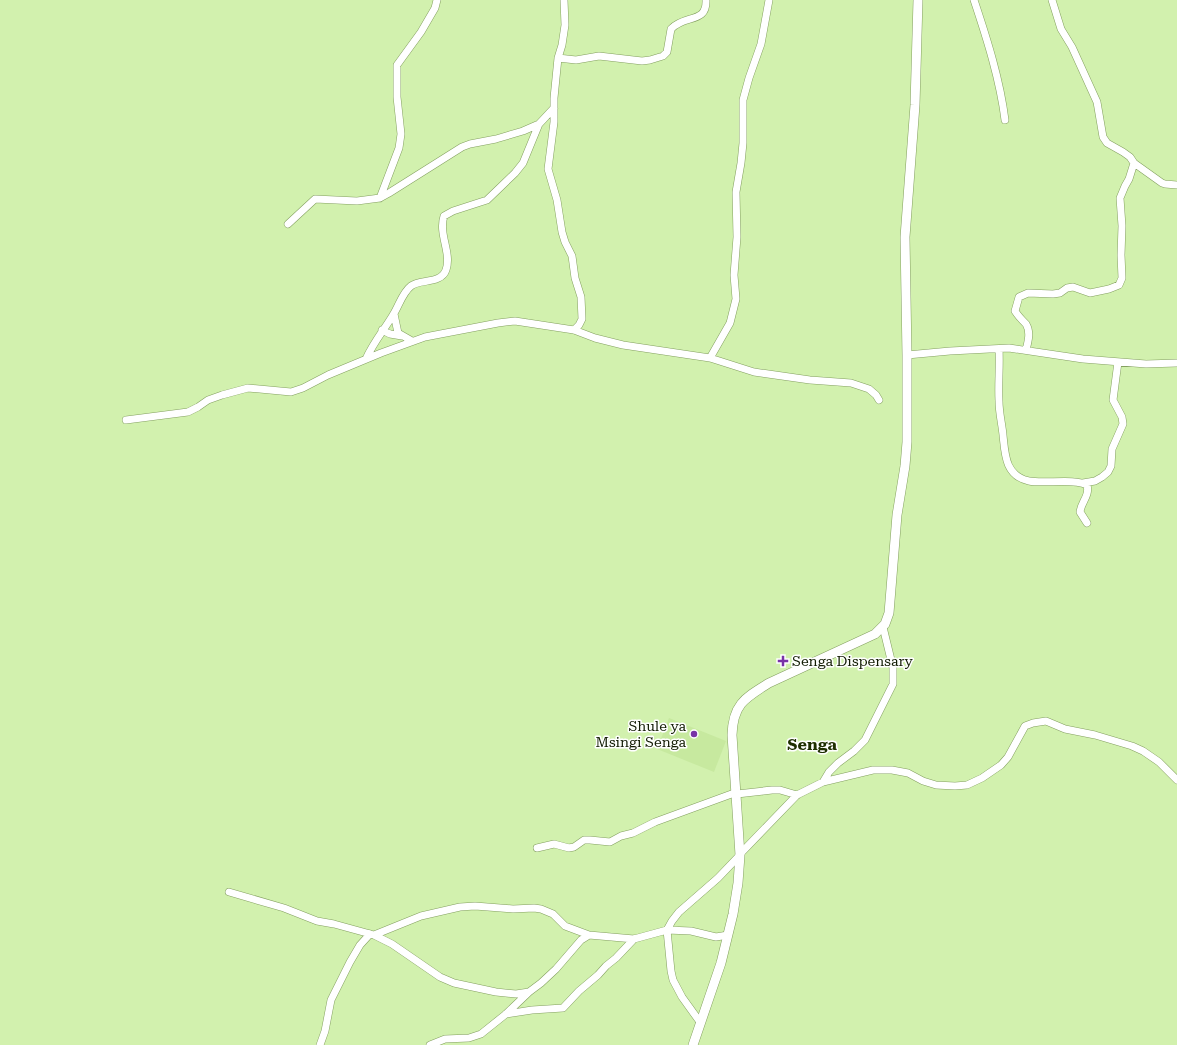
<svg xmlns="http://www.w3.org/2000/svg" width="1177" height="1045" viewBox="0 0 1177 1045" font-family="'Roboto Serif',serif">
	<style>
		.built { fill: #c7e99f }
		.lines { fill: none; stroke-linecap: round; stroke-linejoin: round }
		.minor-casing { stroke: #84a060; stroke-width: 8 }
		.tertiary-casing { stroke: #84a060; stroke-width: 10 }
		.minor { stroke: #fff; stroke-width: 7 }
		.tertiary { stroke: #fff; stroke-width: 9 }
		.poi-dot { fill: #7833a7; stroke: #fff; stroke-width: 1.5 }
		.labels { text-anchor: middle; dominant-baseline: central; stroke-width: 3; stroke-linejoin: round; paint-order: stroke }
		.poi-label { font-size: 14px; fill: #121c03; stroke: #fff; text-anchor: start }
		.quarter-label { font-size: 16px; font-weight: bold; fill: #1e2f00; stroke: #fff }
	</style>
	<rect width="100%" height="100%" fill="#d2f1ae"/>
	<path class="built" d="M669 718 726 741 714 772 657 749Z"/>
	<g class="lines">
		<defs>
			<path id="minor" d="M564 0 565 25 562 45 558 58 554 98V122L548 169 557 200 562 232 565 242 572 256 575 278 581 297 582 319 579 325 574 330
				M974 0C987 39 1000 80 1005 120
				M558 58 576 60 599 56 642 61 650 60 663 56 667 52 671 29C685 14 707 24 706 0
				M1134 163 1162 183 1165 184 1177 185
				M380 198 399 148 401 134 397 97V65L421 32 435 8 437 0
				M288 224 315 199 357 201 380 198 389 193 462 147 470 144 496 139 523 131 539 124 554 108
				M394 314 398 333 412 341
				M382 330 390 334 402 336
				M999 349C1000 367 998 384 999 401 999 413 1002 424 1003 435 1005 454 1005 476 1029 481 1045 484 1074 478 1087 485 1090 496 1081 502 1080 512L1087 523
				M1026 350C1028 342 1031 332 1026 324 1022 320 1018 316 1015 311L1019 297 1028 293 1053 294 1060 293 1067 288 1073 287 1090 293 1109 289 1119 285 1122 278 1121 255 1122 226 1120 198 1125 186 1129 179 1134 163 1130 157 1123 152 1107 143 1103 137 1097 102 1072 47 1061 29 1052 0
				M907 355 950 351 1009 348 1083 359 1146 364 1177 363
				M710 358 730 323 736 299 734 275 737 237 736 192 741 163 743 143V100L749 78 761 44 769 0
				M366 359C373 343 384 330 393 315 399 306 402 293 411 286 420 279 441 284 446 270 452 253 438 234 444 216L453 211 487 200 515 173 523 163 539 124
				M126 420 188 412 198 407 208 400 222 395 248 388 291 392 303 388 328 375 381 353 425 337 498 323 515 321 574 330 595 338 623 345 710 358 754 372 810 380 851 383 869 389 876 395 879 400
				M1083 483 1095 481 1102 477 1108 472 1111 466 1112 449 1123 424 1122 417 1113 400 1118 362
				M823 782 829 772 838 763 854 751 865 740 893 684V668L883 627
				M737 794 772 790H780L797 795
				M537 848 554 844 569 848 574 847 584 840H590L610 842 621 836 633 833 655 822 737 792
				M740 854 797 795 823 782 873 770H892L908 773 923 781 936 785 955 786 967 785 982 778 1001 765 1008 757 1025 726 1033 723 1046 721 1065 729 1095 735 1132 746 1143 751 1159 762 1177 780
				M229 892 284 908 317 921 334 924 374 935 392 944 440 977 454 983 496 992 516 994 529 992 541 983 556 969 581 940 589 935 634 939 667 930 691 931 716 937 728 935
				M374 935 421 916 460 907 475 906 513 909 534 908 541 909 553 914 565 926 589 935
				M506 1014 532 1010 563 1008 579 991 598 975 606 966 616 958 634 939
				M700 1022 682 997 673 980 671 971 667 930 672 921 679 912 718 878 740 855
				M320 1045 325 1031 331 1000 350 962 360 945 370 934
				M430 1045 445 1039 469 1038 481 1034 506 1014 529 992"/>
			<path id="tertiary" d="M693 1045 721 963 733 914 738 883 740 855 732 735C733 704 745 698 769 683L875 634 885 624 889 613 897 515 905 466 907 442V355L905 237 915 105 918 0"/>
		</defs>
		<use href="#minor" class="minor-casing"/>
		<use href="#tertiary" class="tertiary-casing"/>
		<use href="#minor" class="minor"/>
		<use href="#tertiary" class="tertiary"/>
	</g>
	<g class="poi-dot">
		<path d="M781 655h4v4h4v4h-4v4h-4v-4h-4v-4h4z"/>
		<circle cx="694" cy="734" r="4"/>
	</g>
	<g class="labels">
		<g class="poi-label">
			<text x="792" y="661">Senga Dispensary</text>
			<text x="686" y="726" text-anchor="end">Shule ya<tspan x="686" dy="16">Msingi Senga</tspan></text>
		</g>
		<g class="quarter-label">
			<text x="812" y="744">Senga</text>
		</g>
	</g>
</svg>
